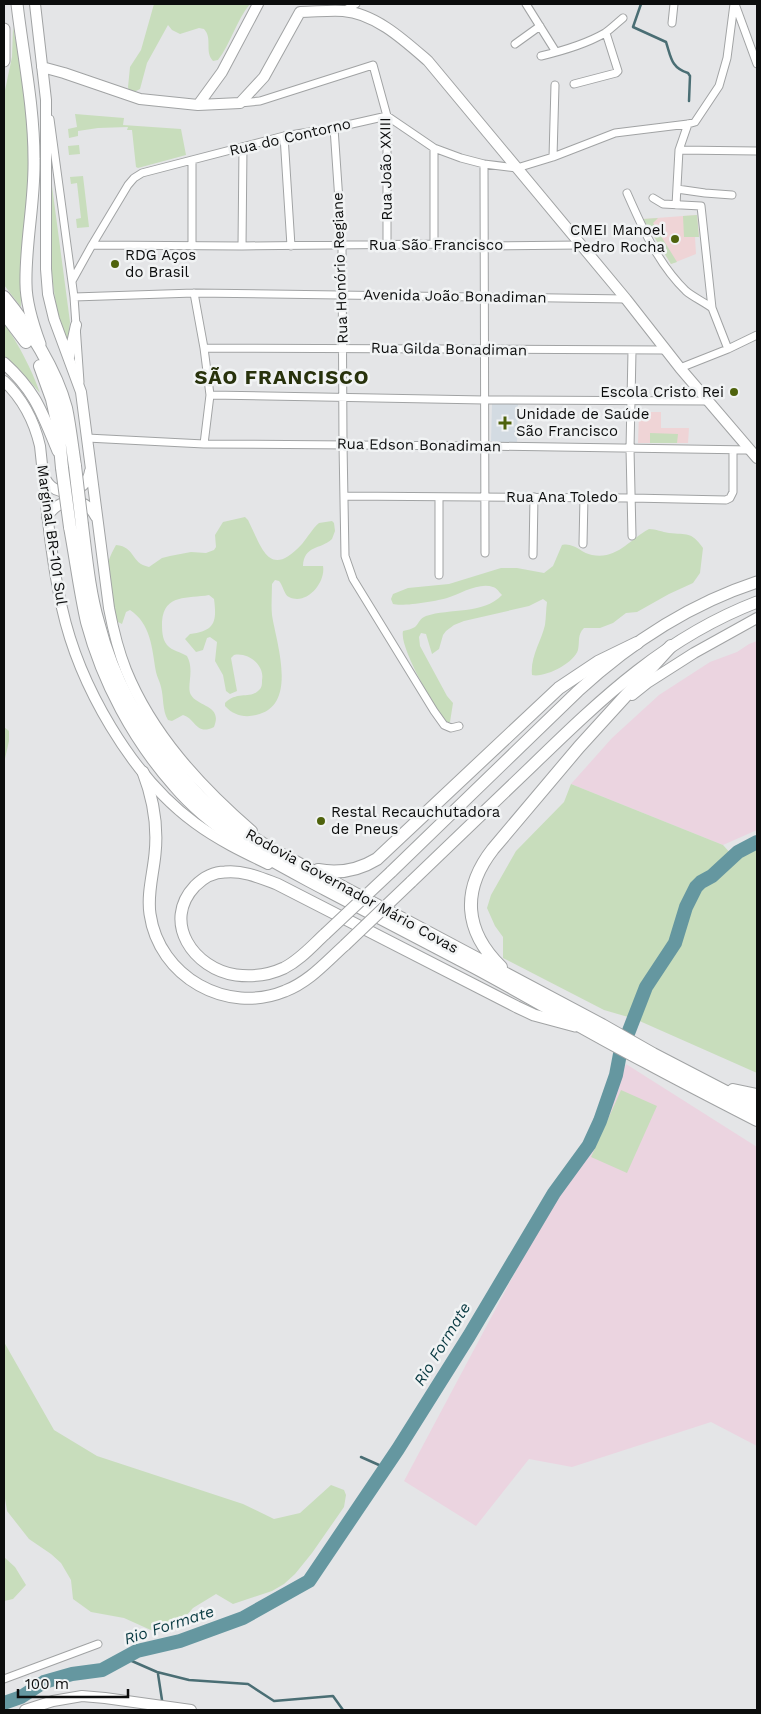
<svg xmlns="http://www.w3.org/2000/svg" width="761" height="1714" viewBox="0 0 761 1714" font-family="'Work Sans',sans-serif">
	<style>
		.built { fill: #d3dbe2 }
		.industrial { fill: #ebd4e0 }
		.education { fill: #efd4d6 }
		.green { fill: #c8ddbc }
		.lines { fill: none; stroke-linecap: round; stroke-linejoin: round }
		.stream { stroke: #4a6e74; stroke-width: 2.5 }
		.river { stroke: #6597a0; stroke-width: 14 }
		.street-casing { stroke: #a1a3a4; stroke-width: 9 }
		.secondary-casing { stroke: #a1a3a4; stroke-width: 12 }
		.primary-casing { stroke: #a1a3a4; stroke-width: 13 }
		.highway-casing { stroke: #a1a3a4; stroke-width: 14 }
		.street { stroke: #fff; stroke-width: 7 }
		.secondary { stroke: #fff; stroke-width: 10 }
		.primary { stroke: #fff; stroke-width: 11 }
		.highway { stroke: #fff; stroke-width: 12 }
		.primary-bridge-casing { stroke: #a1a3a4; stroke-width: 13; stroke-linecap: butt }
		.highway-bridge-casing { stroke: #a1a3a4; stroke-width: 14; stroke-linecap: butt }
		.primary-bridge { stroke: #fff; stroke-width: 11 }
		.highway-bridge { stroke: #fff; stroke-width: 12 }
		.poi-dot { fill: #4e620c; stroke: #f1f3f4; stroke-width: 2 }
		.labels { text-anchor: middle; dominant-baseline: central; stroke-width: 5; stroke-linejoin: round; paint-order: stroke }
		.street-label { font-size: 15px; fill: #0c0d0d; stroke: #f1f3f4 }
		.poi-label { font-size: 15px; fill: #0c0d0d; stroke: #f1f3f4; text-anchor: start }
		.water-label { font-size: 16px; font-style: italic; fill: #093a42; stroke: #f1f3f4 }
		.district-label { font-size: 20px; font-weight: bold; letter-spacing: 1px; fill: #28320c; stroke: #f1f3f4 }
	</style>
	<rect width="100%" height="100%" fill="#e4e5e7"/>
	<path class="built" d="M492 404H518L517 443 491 442Z"/>
	<path class="industrial" d="M757 641V830L723 845 571 784 612 738 659 695 710 662 737 652 749 644Z
		M626 1064 757 1147V1446L711 1422 572 1467 529 1459 476 1526 404 1481Z"/>
	<path class="education" d="M697 215 699 237H695L696 254 671 264 643 219Z
		M641 412H661V428H689L688 443H638L639 414Z"/>
	<path class="green" d="M154 4H250C236 21 231 43 218 60L213 61C204 51 213 39 204 29L199 28 180 34 172 30 168 25 147 63 140 89 130 94 128 87 130 67 141 50Z
		M13 27C24 80 31 135 29 189 26 228 20 267 21 307L4 285V95L12 57Z
		M75 114 124 118 123 125 181 129 186 155 138 168 136 167 132 130H127L128 127 98 128 78 131V136L69 138 68 129 77 127Z
		M79 145 80 154 69 155 68 146Z
		M50 171 70 322 67 347C47 290 50 230 50 171Z
		M83 176 89 227 77 228 76 219 81 218 77 183 71 184 70 177Z
		M697 215 699 237H684L683 216Z
		M658 218 653 223 677 262 671 264 643 219Z
		M4 323C19 345 31 368 40 393L19 369 4 356Z
		M650 433 678 434 677 443H650Z
		M245 517 248 520C262 548 269 580 302 544 308 537 312 529 319 523L332 521 334 523 335 531 332 539C320 550 304 545 303 566H323C326 582 307 606 289 597 284 595 283 585 279 581L275 580 272 584C272 594 271 605 272 615 276 642 299 706 256 715 244 718 233 715 225 706V703C237 691 250 699 258 691 262 688 262 685 262 680 265 665 248 652 234 655L231 658 237 691 230 694 226 691 223 675 215 661 217 642 210 637 207 638 203 650 196 652 185 639 190 634C215 631 217 622 214 599L209 595C188 599 164 593 162 622 162 630 162 639 167 645 172 651 181 652 187 656 195 670 186 687 191 695 198 707 223 705 214 727 196 736 196 719 183 715L172 721 168 720C162 710 164 698 161 687 160 682 157 677 156 672 152 648 151 624 130 610L126 612 122 624 118 622C112 608 108 583 108 567 108 560 112 552 116 545 136 547 130 563 149 567L162 558 170 556 191 552 206 553 214 550 216 547 215 535 223 522Z
		M649 529C656 529 662 532 669 533 687 535 691 531 703 548L700 573 693 583 669 594 637 612 626 613 613 623 600 628H584C577 635 580 641 578 650 574 663 545 678 532 675 530 657 541 642 545 625 546 618 546 609 547 602L543 599 529 606 464 621 454 625 446 631 443 635 439 649 432 654 426 634 421 633 419 637 420 646 447 696 453 703 450 722 445 723C435 707 399 648 403 631 407 630 412 629 415 627 419 623 420 618 426 616 450 608 483 615 502 595 499 592 497 588 493 587 479 582 460 594 447 598 437 601 402 607 393 604L391 599 393 594 408 588 449 584 501 568H517L544 573 553 566 562 545C574 542 581 553 592 555 617 560 630 539 649 529Z
		M4 727 9 731V741L4 763Z
		M571 784 723 845 733 856 740 850 757 842V1073L635 1019 604 1010 503 958V937L495 926 487 908 491 895 516 851 564 802Z
		M621 1090 657 1106 627 1173 591 1157Z
		M4 1342 54 1430 97 1456 243 1504 274 1519 300 1513 331 1485 344 1490 346 1495 344 1507 312 1553 295 1574 284 1584 272 1591 233 1604 216 1594 193 1608 177 1626 165 1632 153 1631 124 1618 91 1612 73 1599 71 1580 61 1563 51 1554 29 1539 7 1511 4 1492Z
		M4 1557 15 1567 26 1585 13 1599 4 1601Z"/>
	<g class="lines">
		<path class="stream" d="M641 4 633 27 666 42C671 57 671 68 688 73L690 76 689 101
			M361 1457 379 1465 385 1470
			M125 1658 157 1672 189 1680 248 1684 274 1701 333 1696 343 1710
			M158 1674 162 1700"/>
		<path class="river" d="M4 1703 21 1697 44 1682 72 1674 102 1670 137 1651 180 1641 243 1618 309 1581 398 1449 469 1336 554 1193 589 1145 600 1121 616 1075 620 1054 646 987 675 943 686 907 696 887 701 882 712 876 738 852 757 842"/>
		<defs>
			<path id="street" d="M526 4 556 52
				M735 4 757 64
				M343 11 356 4
				M672 23 674 4
				M515 44 540 26
				M541 56C562 51 586 44 605 33 611 29 617 23 623 18
				M574 84 616 73 618 71 606 33
				M240 103 260 101 373 65 387 116V244
				M50 119 74 297 80 382
				M334 128 342 245 343 444 345 556 353 579 434 711 444 725 451 728 459 726
				M284 136 291 246
				M434 148V244
				M679 150 757 151
				M553 157 555 85
				M484 164 485 553
				M677 189 705 193 732 195
				M627 193C642 227 658 264 686 291 693 297 704 302 712 308
				M653 198 663 204 701 206 712 308 728 349
				M676 205 679 150 688 124
				M92 245 128 185 134 178 142 173 284 136 334 128 387 116 434 148 461 158 484 164 517 168 553 157 615 133 688 124 695 122 719 86 727 58 734 4
				M192 246V160
				M242 246 243 147
				M72 281 92 245 242 246 434 244 485 246 581 245
				M194 293 204 348 210 395 204 444
				M74 297 194 293 626 299
				M204 348 665 350
				M680 368 728 349 757 335
				M210 395 484 400 708 401
				M87 438 204 444 484 446 751 450
				M344 496 631 498 726 500 730 498 733 492V451
				M632 536 630 449 632 351
				M583 544 584 497
				M533 555 534 497
				M439 575V497
				M4 1679 98 1644"/>
			<path id="secondary" d="M35 4 46 100V269L48 294 54 319 81 392 109 608C113 629 118 650 126 670 152 734 200 786 252 831
				M42 67 64 73 140 99 198 105 240 103 264 77 300 12C314 12 329 10 343 11 375 13 405 41 428 61L626 299 680 368 757 458
				M198 105 222 72 258 4
				M69 357 76 325
				M4 381C23 399 34 420 40 446 46 500 50 555 62 608 79 685 131 776 195 823 218 840 243 852 268 864
				M45 478C55 500 87 494 90 471
				M47 517C59 497 85 495 96 517
				M632 695 647 683 694 653 757 618
				M25 1710 53 1701 82 1696 105 1698 191 1710"/>
			<path id="primary" d="M17 4C23 55 34 107 34 159 35 201 25 243 26 284 26 304 33 325 40 344
				M4 29V61
				M4 363C36 392 42 413 58 451
				M143 772C153 798 158 826 155 854 153 875 147 894 150 914 159 977 227 1015 285 991 309 982 326 962 345 945
				M391 872 578 691C630 643 690 604 757 582
				M411 882C452 843 493 803 534 764 603 697 666 637 757 602
				M325 934C312 946 300 960 284 968 269 975 252 977 236 975 194 969 161 922 195 886 203 878 214 872 225 872 243 870 261 878 277 884L517 1007 534 1015 575 1026"/>
			<path id="highway" d="M4 297C29 327 56 370 66 408 70 427 72 447 75 466
				M4 313 26 342
				M40 366 52 399 58 426 62 468
				M82 525C86 557 89 591 98 622 113 681 140 726 178 772 188 783 197 796 209 805 228 822 249 835 271 849L602 1025 653 1054 757 1108
				M70 527C76 559 80 591 87 622 103 682 134 740 175 786 215 833 271 860 325 889 374 915 424 941 474 967 532 998 588 1032 646 1062 683 1082 720 1101 757 1120
				M318 870C339 874 359 870 377 859L559 688 598 662 637 643
				M501 967C464 931 461 890 493 849L579 747 671 646
				M733 1090 757 1095"/>
		</defs>
		<use href="#street" class="street-casing"/>
		<use href="#secondary" class="secondary-casing"/>
		<use href="#primary" class="primary-casing"/>
		<use href="#highway" class="highway-casing"/>
		<use href="#street" class="street"/>
		<use href="#secondary" class="secondary"/>
		<use href="#primary" class="primary"/>
		<use href="#highway" class="highway"/>
		<defs>
			<path id="primary-bridge" d="M325 934 391 872
				M345 945 411 882"/>
			<path id="highway-bridge" d="M75 466 82 525
				M62 468 70 527"/>
		</defs>
		<use href="#primary-bridge" class="primary-bridge-casing"/>
		<use href="#highway-bridge" class="highway-bridge-casing"/>
		<use href="#primary-bridge" class="primary-bridge"/>
		<use href="#highway-bridge" class="highway-bridge"/>
	</g>
	<g class="poi-dot">
		<circle cx="675" cy="239" r="5"/>
		<circle cx="115" cy="264" r="5"/>
		<circle cx="734" cy="392" r="5"/>
		<path d="M502.5 415.5h5v5h5v5h-5v5h-5v-5h-5v-5h5z"/>
		<circle cx="321" cy="821" r="5"/>
	</g>
	<g class="labels">
		<g class="street-label">
			<text transform="translate(290 137) rotate(-13)">Rua do Contorno</text>
			<text transform="translate(386 169) rotate(-91)">Rua João XXIII</text>
			<text x="436" y="245">Rua São Francisco</text>
			<text transform="translate(340 268) rotate(-92)">Rua Honório Regiane</text>
			<text transform="translate(455 296) rotate(1)">Avenida João Bonadiman</text>
			<text transform="translate(449 349) rotate(1)">Rua Gilda Bonadiman</text>
			<text transform="translate(419 445) rotate(1)">Rua Edson Bonadiman</text>
			<text x="562" y="497">Rua Ana Toledo</text>
			<text transform="translate(52 535) rotate(82)">Marginal BR-101 Sul</text>
			<text transform="translate(352 891) rotate(29)">Rodovia Governador Mário Covas</text>
		</g>
		<g class="poi-label">
			<text x="665" y="230" text-anchor="end">CMEI Manoel<tspan x="665" dy="17">Pedro Rocha</tspan></text>
			<text x="125" y="255">RDG Aços<tspan x="125" dy="17">do Brasil</tspan></text>
			<text x="724" y="392" text-anchor="end">Escola Cristo Rei</text>
			<text x="516" y="414">Unidade de Saúde<tspan x="516" dy="17">São Francisco</tspan></text>
			<text x="331" y="812">Restal Recauchutadora<tspan x="331" dy="17">de Pneus</tspan></text>
		</g>
		<g class="water-label">
			<text transform="translate(442 1344) rotate(-59)">Rio Formate</text>
			<text transform="translate(169 1625) rotate(-18)">Rio Formate</text>
		</g>
		<g class="district-label">
			<text x="282" y="377">SÃO FRANCISCO</text>
		</g>
	</g>
	<rect width="761" height="1714" fill="none" stroke="#0c0d0d" stroke-width="10"/>
	<path d="M18 1689v8h110v-8" fill="none" stroke="#0c0d0d" stroke-width="2.5"/>
	<text x="25" y="1689" font-size="15" fill="#0c0d0d" stroke="#f1f3f4" stroke-width="4" paint-order="stroke">100 m</text>
</svg>
